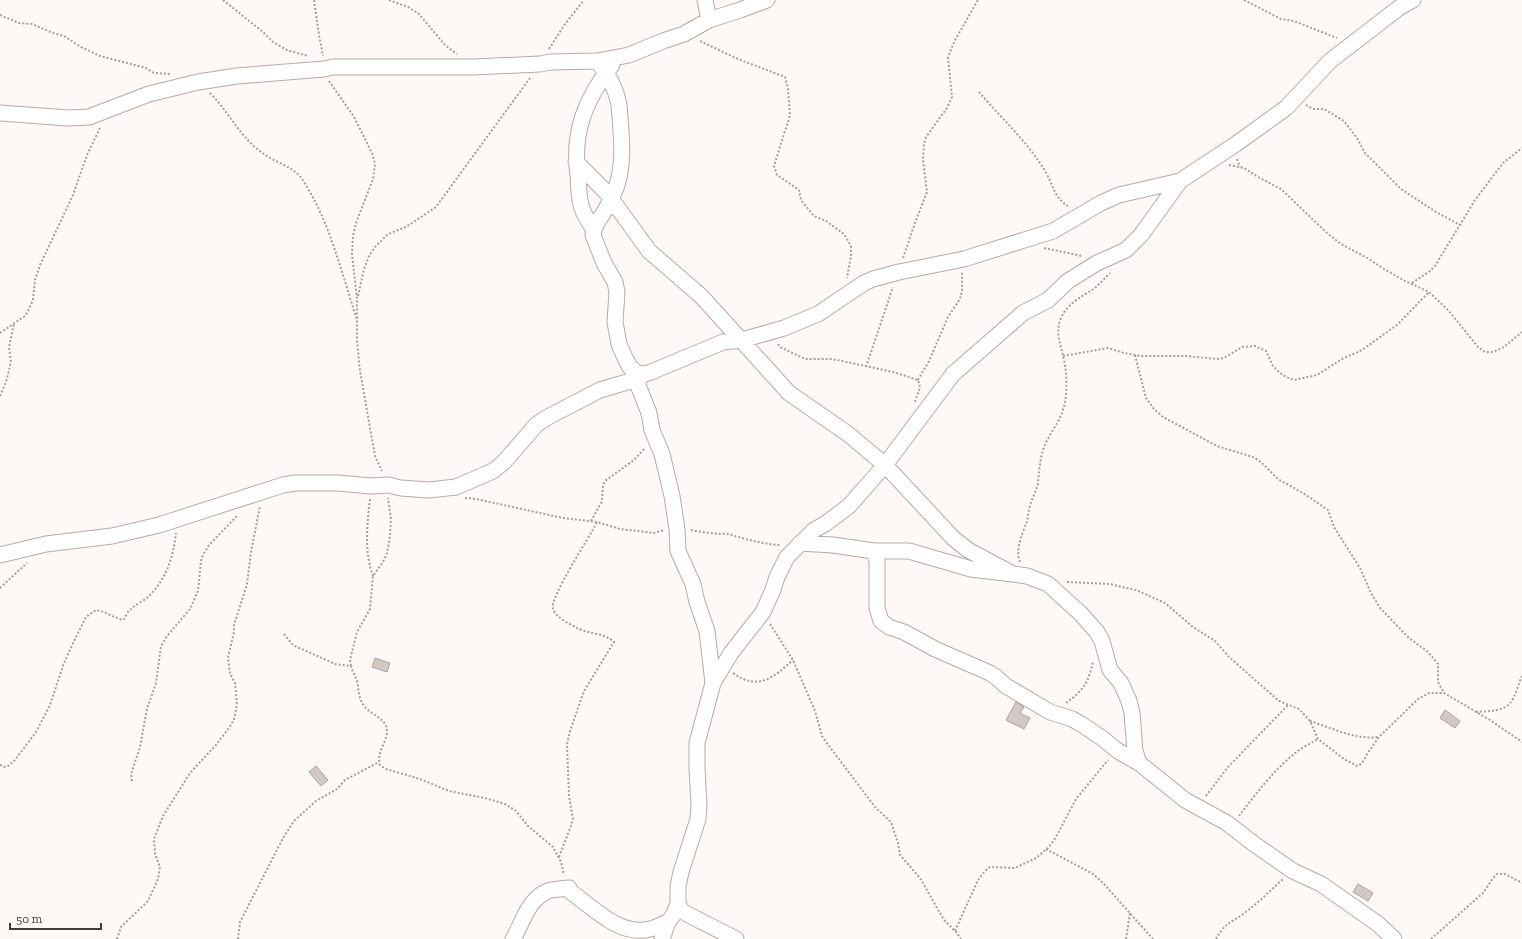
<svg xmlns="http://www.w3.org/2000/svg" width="1522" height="939" viewBox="0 0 1522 939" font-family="'Zilla Slab',serif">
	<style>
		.building { fill: #d4c8c4; stroke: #afa29e }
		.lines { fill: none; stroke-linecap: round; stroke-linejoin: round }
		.minor-casing { stroke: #b7aaa7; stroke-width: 17 }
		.path { stroke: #a39e9c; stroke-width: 2; stroke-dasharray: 2 2; stroke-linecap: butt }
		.minor { stroke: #fff; stroke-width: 15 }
	</style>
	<rect width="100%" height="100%" fill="#fef9f7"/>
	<path class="building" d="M375 658 390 663 387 672 372 667Z
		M1016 702 1024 707 1020 713 1030 718 1024 729 1006 720Z
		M1445 710 1460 721 1455 728 1440 718Z
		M316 766 328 780 321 786 309 772Z
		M1358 884 1373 893 1368 901 1353 892Z"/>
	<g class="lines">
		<defs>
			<path id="minor" d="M705 0 709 20
				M597 61C609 75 616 88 619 105 621 132 625 160 617 185 615 192 611 199 608 205 603 216 594 223 593 235L604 263 615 282 617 292 615 322 619 344 625 358 630 367 637 373 645 374 651 372 723 342 742 340 784 328 818 314 864 283 873 279 899 272 964 259 1053 231 1101 203 1119 195 1180 181 1236 144 1286 108 1330 61 1400 7 1413 0
				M0 113 68 118 89 117 149 94 198 82 237 76 324 69 333 67H474L540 64 551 62 597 61 629 55 663 41 684 34 709 20 740 10 767 0
				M576 162 607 193 649 251 701 296 789 393 848 434 885 465 953 538 968 550 1013 574
				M594 230C590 224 586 218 583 211 578 200 579 187 578 175 572 133 585 99 612 65
				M632 370 649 413 652 430 662 454 672 496 677 529 678 551 693 584 697 602 707 631 713 683
				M800 543 833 545 874 551H909L971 569 1013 574 1027 576 1048 584 1081 614 1097 632 1102 641 1110 670 1121 683 1129 701 1132 713 1135 751 1139 763
				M874 551 877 561V608L881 621 889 627 904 632 935 649 990 673 996 677 1006 686 1050 712 1072 719 1081 724 1102 738 1118 751 1139 763 1185 800 1227 823 1254 844 1293 871 1321 884 1378 924 1394 939
				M0 555 46 544 112 536 159 525 283 485 295 483H338L371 486 388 485 401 488 429 490 456 487 493 471 504 462 536 425 546 418 600 390 637 379 645 374
				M678 904 682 911 687 914 736 939
				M513 939C523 922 528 899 548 891 554 889 562 889 569 888L571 892C594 908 620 937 650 929 656 928 662 924 668 922
				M662 939 668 922 674 914 678 904V886L681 872 698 819 699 804 697 769V743L713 683 731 653 763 612 773 590 777 577 787 557 814 530 825 524 849 506 885 465 953 374 1023 313 1048 300 1068 281 1097 263 1126 250 1141 235 1180 181"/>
		</defs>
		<use href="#minor" class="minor-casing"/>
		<path class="path" d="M223 0 263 32 273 42 287 50 308 56
			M314 0 319 35 323 56
			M389 0 408 7 419 14 445 45 457 54
			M1244 0 1281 19 1294 21 1337 38
			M0 15 19 23 32 24 53 33 64 36 81 47 100 56 146 68 154 73 170 74
			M700 41 738 59 785 77 788 89 790 115 774 166 777 175 799 190 801 200 814 216 826 221 844 234 851 246V256L847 278
			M549 49 565 24 584 0
			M329 81 354 117 372 153 375 164 373 179 356 223 353 236 352 254 357 299V340L360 371 375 456 382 471
			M979 92C1001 118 1027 141 1045 171 1053 184 1054 198 1068 206
			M210 93C229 112 241 139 264 154 276 163 293 166 302 179 329 219 342 274 357 320
			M1306 105 1313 109H1324L1344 121 1357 138 1365 153 1401 189 1436 212 1460 225
			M1237 159 1240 167
			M1229 165 1244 168 1258 177 1281 189 1327 233 1341 244 1369 259 1384 269 1405 281 1429 292 1449 311 1478 347 1485 352H1493L1504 347 1522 332
			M1044 248 1073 254 1081 256
			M903 258 916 220 927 192 923 160 924 144 926 137 947 108 952 97 948 57 955 40 978 0
			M1412 283 1430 271 1435 266 1475 200 1503 163 1522 148
			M358 296 364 269 369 256 375 247 388 234 406 227 436 207 530 78
			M0 333 25 316 28 311 33 300 35 280 40 265 73 195 87 155 100 128
			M778 344 780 347 805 359H830L842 361 893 372 918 380 920 387 915 402
			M1135 355 1146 398 1154 409 1163 417 1217 446 1253 457 1261 462 1278 479 1306 495 1328 510 1334 527 1360 568 1371 593 1380 608 1409 638 1428 652 1438 664V682L1444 693
			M1063 356 1108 348 1124 353 1141 356H1186L1217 359 1224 358 1242 347 1255 346 1266 351 1273 366 1279 372 1286 377 1294 380 1317 375 1342 359 1362 350 1397 325 1429 292
			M866 367 893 287
			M918 380 929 361 948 317 960 299 962 291V272
			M0 396 6 382 11 362 9 347 14 324
			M465 498 476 499 563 518 597 522 620 529 654 533 665 530
			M370 499C367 526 364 550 373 576
			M591 521 602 501 603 485 605 481 634 460 645 448
			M691 530C700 532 710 533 719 534 722 534 725 533 728 534 745 539 762 544 780 545
			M1020 562C1015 550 1022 534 1026 524 1028 519 1028 514 1029 509 1031 500 1036 492 1038 483 1039 471 1040 459 1044 447 1049 434 1059 423 1063 410 1068 396 1067 369 1063 356 1060 342 1055 332 1061 318 1067 304 1081 297 1092 290 1099 285 1104 279 1110 273
			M1067 582 1110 584 1122 587 1136 590 1165 603 1193 627 1215 641 1229 657 1279 701 1299 709 1310 721 1318 739 1344 759 1357 766 1361 764 1364 760 1367 754 1379 737 1418 699 1429 693H1444L1490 720 1522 742
			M0 588 27 563
			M770 624 793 660 815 711 822 736 826 742 875 807 891 822 898 843 900 855 920 878 944 920 957 933 961 939
			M284 634 292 644 295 646 335 664 351 666C352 671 355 675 357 681 359 690 358 699 365 707 371 714 382 717 386 726 391 739 375 751 380 765L386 769 420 779 449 791 485 798 505 804 516 811 528 826 553 847 561 862 564 875
			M351 666 350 660 357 632 370 609 373 576 383 562 387 553 390 536 391 519 388 498
			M733 673C758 691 773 678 793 660
			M1066 703C1083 691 1089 682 1093 661
			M1476 712C1487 711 1503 712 1510 703 1516 696 1518 684 1522 676
			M1310 721C1332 728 1355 740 1378 737
			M0 765 4 767 8 766 15 760 36 732 50 705 64 663 74 641 86 617 96 610 101 611 122 620 124 619C126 616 128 611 131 609 136 604 144 601 149 596 167 578 173 557 176 533
			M132 781 131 774 140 747 147 709 156 683 161 646 167 636 190 609 198 591 201 561 203 555 209 545 238 515
			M1206 796 1228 767 1289 704
			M1239 816C1254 796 1274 770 1294 754 1301 748 1310 744 1318 739
			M1046 849 1093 874 1103 883 1153 939
			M559 857 571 826 573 819 569 796 567 744 570 731 584 691 614 642C605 633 588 634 577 628 570 624 556 618 553 609 549 598 590 537 597 522
			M955 931 978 880 985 871 990 867 1015 868 1036 858 1049 847 1056 837 1076 799 1108 760
			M117 939 121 927 148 901 158 879 160 867 155 854 154 839 163 816 190 773 216 745 231 725 234 719 237 705 235 683 230 674 228 657 234 632V625L247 584 251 552 260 506
			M238 939 240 922 283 838 294 821 316 801 337 789 345 780 379 762
			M1126 939 1130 913
			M1216 939C1225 923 1229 924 1243 914 1257 904 1270 891 1283 879
			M1431 939 1483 893 1494 877 1497 874H1505L1522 883"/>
		<use href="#minor" class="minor"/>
	</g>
	<path d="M10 923v6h91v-6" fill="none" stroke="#413c3a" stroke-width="2"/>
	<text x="16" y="923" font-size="12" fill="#413c3a" stroke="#fef9f7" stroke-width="3" paint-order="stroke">50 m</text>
</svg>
